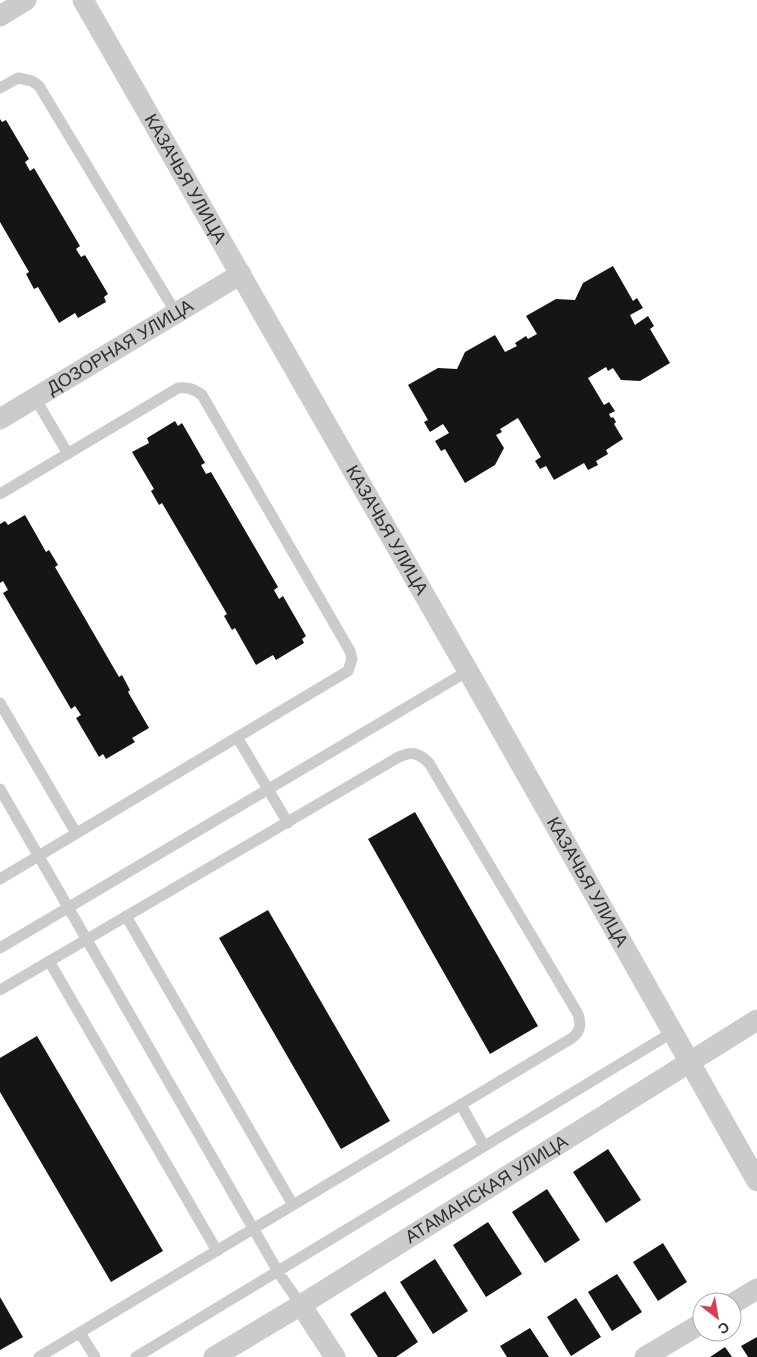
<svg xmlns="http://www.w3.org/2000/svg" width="757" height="1357" viewBox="0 0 757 1357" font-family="Arial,sans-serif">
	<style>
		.building { fill: #151515 }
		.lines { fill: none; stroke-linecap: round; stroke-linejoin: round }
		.service { stroke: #cbcbcb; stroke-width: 11 }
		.minor { stroke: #cbcbcb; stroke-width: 21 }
		.labels { text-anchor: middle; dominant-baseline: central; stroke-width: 5; stroke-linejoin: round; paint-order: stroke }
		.street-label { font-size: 18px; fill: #2e2e2e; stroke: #fff }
	</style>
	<rect width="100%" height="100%" fill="#fff"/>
	<path class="building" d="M0 119 2 122 6 120 29 159 25 162 30 171 34 168 80 246 76 249 81 257 85 255 108 294 104 297 106 302 78 318 75 313 59 323 38 287 34 289 26 274 29 272 0 222Z
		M613 266 633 301 637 298 643 308 630 315 635 325 648 316 654 326 650 329 670 363 640 381 621 380 613 368 608 371 606 367 588 378 604 405 609 402 615 411 609 414 611 418 613 417 616 422 614 424 623 439 606 450 608 454 596 461 598 465 588 470 584 463 554 480 546 466 540 469 535 461 541 457 518 418 500 429 502 432 496 435 504 448 495 465 465 483 445 449 441 451 435 441 449 433 443 424 430 432 424 422 428 420 408 385 438 368 457 369 465 352 495 335 505 352 517 346 515 343 526 336 528 339 537 334 526 316 556 299 575 300 583 283Z
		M175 421 178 426 182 423 205 463 201 465 206 474 211 472 278 587 274 590 279 599 283 596 306 636 302 639 304 643 276 660 273 655 256 665 235 628 232 630 224 616 227 614 162 503 159 505 151 491 154 489 132 452 149 443 147 438Z
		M25 515 46 552 49 550 58 565 55 567 119 677 122 675 130 690 128 692 149 728 132 738 135 742 106 759 103 754 99 757 76 718 81 715 75 706 71 709 3 593 8 590 3 581 0 583V524L5 521 8 525Z
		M415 812 538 1026 490 1054 368 839Z
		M268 910 390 1121 341 1149 219 938Z
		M37 1036 163 1251 111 1282 0 1092V1058Z
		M608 1149 641 1200 606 1223 573 1172Z
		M547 1189 580 1240 545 1263 512 1212Z
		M488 1222 522 1274 486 1297 453 1245Z
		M663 1243 687 1282 658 1301 633 1262Z
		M435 1259 468 1311 433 1334 400 1282Z
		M617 1274 642 1312 612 1331 588 1292Z
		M385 1291 418 1342 396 1357H378L350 1314Z
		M0 1297 23 1337 0 1350Z
		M576 1298 601 1337 571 1356 547 1317Z
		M530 1328 549 1357H507L500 1346Z
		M757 1337V1357H748L741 1346Z
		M725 1347 732 1357H710Z"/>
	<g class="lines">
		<path class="service" d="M0 88 18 78 32 81 39 86 176 313
			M35 398 68 454
			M0 494 178 388C188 387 194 389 202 395L350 651 352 659 348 671 0 879
			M0 703 76 833
			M237 737 288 823
			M0 789 280 1275 301 1305
			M126 916 293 1205
			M0 948 468 671
			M49 961 217 1251
			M0 990 397 758C411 751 418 752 429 763L578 1014C581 1024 581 1031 572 1038L39 1357
			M461 1105 484 1146
			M80 1333 95 1357
			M136 1357 673 1032"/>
		<g class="minor">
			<path id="s1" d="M83 0 468 671 757 1181"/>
			<path d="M0 16 26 0"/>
			<path id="s2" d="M0 419 241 274"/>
			<path d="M732 1304 757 1289"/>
			<path d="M301 1305 335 1357"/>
			<path id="s3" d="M214 1357 301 1305 757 1020"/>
			<path d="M645 1357 702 1323"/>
		</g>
	</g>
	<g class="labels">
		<g class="street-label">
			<text stroke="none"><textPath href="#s1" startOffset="206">КАЗАЧЬЯ УЛИЦА</textPath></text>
			<text stroke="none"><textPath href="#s2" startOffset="140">ДОЗОРНАЯ УЛИЦА</textPath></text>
			<text stroke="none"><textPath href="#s1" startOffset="611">КАЗАЧЬЯ УЛИЦА</textPath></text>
			<text stroke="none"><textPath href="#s1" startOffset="1016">КАЗАЧЬЯ УЛИЦА</textPath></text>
			<text stroke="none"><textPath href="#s3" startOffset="320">АТАМАНСКАЯ УЛИЦА</textPath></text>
		</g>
	</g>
	<g transform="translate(717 1317) rotate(149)"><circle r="24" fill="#ffffff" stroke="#ababab"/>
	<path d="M0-4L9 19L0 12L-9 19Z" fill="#da3c51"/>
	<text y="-8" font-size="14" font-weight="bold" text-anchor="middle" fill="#2e2e2e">С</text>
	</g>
</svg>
